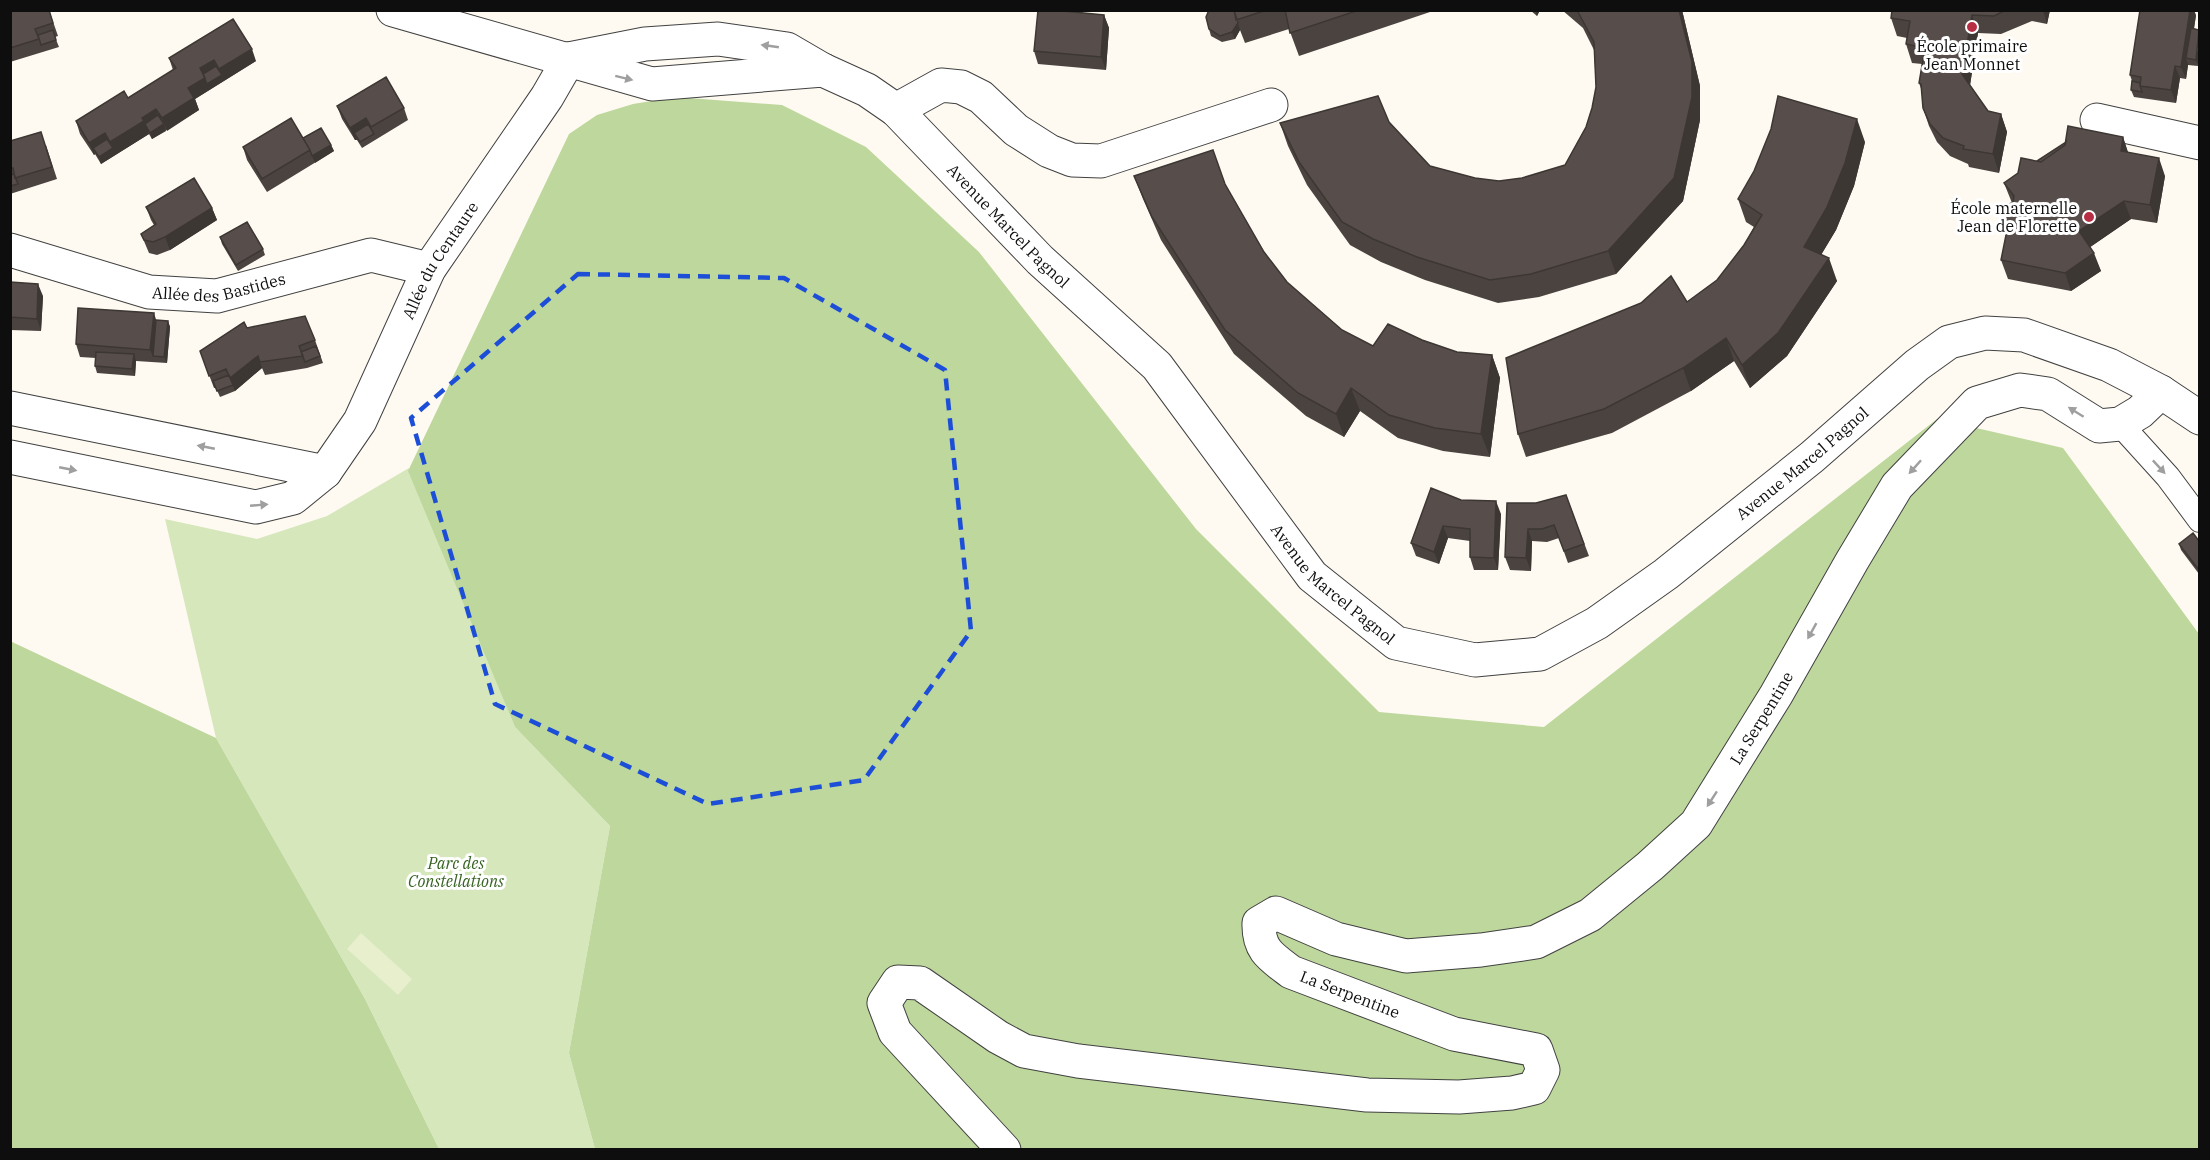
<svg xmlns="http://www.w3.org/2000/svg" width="2210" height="1160" viewBox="0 0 2210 1160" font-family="'IBM Plex Serif',serif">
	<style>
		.green { fill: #d7e7bc }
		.forest { fill: #bdd79c }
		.pitch { fill: #e7efcd }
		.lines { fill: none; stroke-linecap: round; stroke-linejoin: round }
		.lane-casing { stroke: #414141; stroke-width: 26 }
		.street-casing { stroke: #414141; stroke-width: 35 }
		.lane { stroke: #fff; stroke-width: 24 }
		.street { stroke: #fff; stroke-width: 33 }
		.wall { fill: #4b4340 }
		.shaded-wall { fill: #3d3734 }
		.building { fill: #574e4b; stroke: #3d3734; stroke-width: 1.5 }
		.oneway { fill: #9f9f9f }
		.marked { fill: none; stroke: #1d4ed8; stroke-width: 4.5; stroke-dasharray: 12 8; stroke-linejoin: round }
		.poi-dot { fill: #b72e44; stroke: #fff; stroke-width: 2 }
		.labels { text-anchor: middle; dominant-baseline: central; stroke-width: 6; stroke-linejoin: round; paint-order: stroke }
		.poi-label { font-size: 16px; fill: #0e0e0e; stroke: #fff }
		.street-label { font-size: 16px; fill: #0e0e0e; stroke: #fff }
		.park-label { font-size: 16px; font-style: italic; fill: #376322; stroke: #fff }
	</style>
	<rect width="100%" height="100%" fill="#fefaf1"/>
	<path class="green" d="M409 468 515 727 610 826 569 1053 595 1149H439L365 999 216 738 165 519 257 539 327 516Z"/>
	<path class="forest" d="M676 97 782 105 866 147 979 252 1196 529 1379 712 1544 727 1937 419 2063 448 2199 634V1149H595L569 1053 610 826 515 727 408 471 569 134 597 115 633 104Z
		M10 641 216 738 365 999 439 1149H11Z"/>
	<path class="pitch" d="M361 933 412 979 398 995 347 949Z"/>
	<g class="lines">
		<defs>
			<path id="lane" d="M2120 424 2168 477 2200 520"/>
			<g id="street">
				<path d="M393 10 652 84 823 70"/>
				<path id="s1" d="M569 59 645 44 718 39 787 49 823 70 867 90 896 110 1040 260 1157 366 1312 576 1396 643 1475 660 1540 654 1597 623 1666 574 1812 457 1917 365 1949 342 1985 333 2024 335 2109 365 2161 392 2200 418"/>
				<path d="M896 110 941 85 961 87 981 97 1016 130 1049 151 1072 160 1101 161 1271 105"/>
				<path d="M2097 120 2200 143"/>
				<path id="s2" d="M10 250 149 292 217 296 371 255 429 269"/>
				<path d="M10 408 325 472"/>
				<path id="s3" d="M10 457 256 507 293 498 325 472 360 421 429 269 547 97 569 59"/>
				<path id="s4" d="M1004 1150 895 1032 884 1003 898 982 920 983 998 1037 1024 1051 1078 1061 1367 1095 1459 1097 1512 1093 1534 1088 1543 1070 1536 1050 1454 1034 1291 972C1271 957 1258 950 1259 923L1276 913 1336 939 1406 956 1481 950 1536 942 1590 915 1650 866 1696 824 1776 695 1852 561 1897 486 1977 403 2020 390 2048 394 2099 426 2120 424 2140 412 2161 392"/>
			</g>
		</defs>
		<use href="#lane" class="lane-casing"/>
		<use href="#street" class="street-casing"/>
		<use href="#lane" class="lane"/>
		<use href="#street" class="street"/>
	</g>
	<path class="wall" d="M49 10 58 36 55 37 59 47 10 62V11Z
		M1209 10H1436L1299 56 1289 29 1245 43 1240 30 1235 39 1222 42 1211 36 1209 29Z
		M1530 10H1540L1537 16Z
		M1562 10H1682L1700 86V120L1683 201 1616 274 1539 297 1498 303 1425 280 1381 262 1350 245 1307 185 1288 146 1280 123 1389 122 1430 166 1475 178 1499 181 1522 178 1565 165 1586 127 1592 108 1596 87 1594 50 1583 28Z
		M1892 10H2050L2047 24 2032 21 2001 34 1978 33 1970 85 1988 111 2001 114 2007 132 1999 173 1969 167 1968 164 1950 156 1937 142 1929 126 1923 108 1922 91 1919 83 1922 64 1912 63 1906 44 1907 38 1897 36 1891 18Z
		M1104 15 1109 28 1106 70 1038 64 1034 51Z
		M2196 15 2194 29 2198 66 2188 65 2186 79 2180 78 2176 103 2134 97 2131 90 2132 81 2130 75Z
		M169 58 256 61 195 99 199 110 152 139 149 134 101 164 95 154 94 155 80 134 76 121 128 98 173 70Z
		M337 106 404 108 408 120 362 148 357 140H355L342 119Z
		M2123 137 2128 153 2165 176 2157 223 2131 219 2090 247 2101 271 2071 291 2008 279 2001 260 2007 231 1999 211 2012 203 2004 183 2037 161Z
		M10 141 46 145 57 179 10 194Z
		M1865 142 1854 186 1836 230 1821 255 1837 281 1787 356 1750 388 1734 361 1691 391 1612 433 1526 457 1518 434 1687 302 1717 280 1744 245 1754 227 1746 222 1738 199Z
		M331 145 334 151 267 192 247 160 243 147Z
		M1134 176 1225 184 1264 252 1287 282 1342 330 1373 346 1422 340 1457 352 1492 355 1500 378 1490 457 1443 451 1398 438 1360 411 1344 437 1306 416 1234 354 1161 240 1143 199Z
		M146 207 212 208 217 220 170 250 157 255 149 253 141 234 154 225 151 220Z
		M220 237 263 249 265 255 238 271 222 244Z
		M10 282 43 296 41 331 10 330Z
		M156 320 168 321 170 327 167 363 136 361 135 376 97 373 95 366 96 358 80 357 76 344Z
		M247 328 315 340 323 363 307 368 265 375 262 368 235 391 220 397 216 388H214L200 351Z
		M1566 495 1589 556 1568 563 1559 538 1547 542 1532 541 1531 571 1510 570 1505 557 1536 503Z
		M1461 500 1501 514 1498 570H1474L1470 557V541L1448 538 1439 564 1416 556 1411 543Z
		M2199 541V574L2181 550 2179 544Z"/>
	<path class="shaded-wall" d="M1535 10H1540L1537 16Z
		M1679 10H1682L1700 86V120L1683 201 1616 274 1608 251Z
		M2043 10H2050L2047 24Z
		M2190 10H2194L2196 15 2189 59 2186 58 2188 65 2186 79 2181 67Z
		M1104 15 1109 28 1106 70 1101 57Z
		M1972 15 1978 33 1969 92 1962 74Z
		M1238 23 1240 30 1235 39 1232 32Z
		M2199 36V59L2198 66 2196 60Z
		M252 49 256 61 195 99 199 110 167 131 162 118 188 88 200 68 214 60 218 72 222 75 219 69Z
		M2175 66 2180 78 2176 103 2171 90Z
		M156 109 160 122 147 127 149 134 101 164 99 157 113 148 110 142 142 118Z
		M2001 114 2007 132 1999 173 1993 154Z
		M366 118 371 131 354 133 357 140H355L350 128Z
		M1857 119 1865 142 1854 186 1836 230 1812 270 1804 247Z
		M164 124 166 131 152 139 150 133Z
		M105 133 110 146 93 148 95 154 94 155 89 143Z
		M2123 137 2129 155 2121 151Z
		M331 145 334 151 315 163 312 156Z
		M2159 158 2165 176 2157 223 2150 205Z
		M2124 201 2131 219 2086 250 2079 231Z
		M212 208 217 220 170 250 165 237Z
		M2094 253 2101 271 2071 291 2065 273Z
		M1829 258 1837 281 1787 356 1750 388 1742 365Z
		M38 284 43 296 41 331 37 319Z
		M154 313 158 326 153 356 150 350Z
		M168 321 170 327 167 363 164 357Z
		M1726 338 1734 361 1691 391 1683 368Z
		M134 354 136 361 135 376 132 369Z
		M1492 355 1500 378 1490 457 1481 434Z
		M258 356 262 368 235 391 230 378Z
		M1351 388 1360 411 1344 437 1336 414Z
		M1496 501 1501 514 1498 570 1494 558Z
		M1443 526 1448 538 1439 564 1434 552Z
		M1528 529 1532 541 1531 571 1526 558Z"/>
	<path class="building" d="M13 10H49L53 23 35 29 39 39 10 48V11Z
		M1038 10H1053L1104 15 1101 57 1034 51Z
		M1209 10H1234L1238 23 1232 32 1220 36 1209 29 1206 17Z
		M1234 10H1267L1236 20Z
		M1285 10H1359L1290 33Z
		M1577 10H1679L1692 62V97L1674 178 1608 251 1531 274 1490 280 1417 257 1373 239 1342 222 1299 162 1280 123 1378 96 1389 122 1430 166 1475 178 1499 181 1522 178 1565 165 1586 127 1592 108 1596 87 1594 42Z
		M1892 10H2006L1994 16 1972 15 1962 74 1988 111 2001 114 1993 154 1963 149 1964 146 1943 138 1930 124 1923 108 1921 84 1919 83 1925 48 1906 44 1910 21 1891 18Z
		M2140 10H2190L2181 67 2175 66 2171 90 2140 86 2141 77 2130 75Z
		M233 19 252 49 219 69 214 60 200 68 205 78 188 88 194 98 162 118 156 109 142 118 144 121 110 142 105 133 89 143 76 121 124 91 128 98 176 68 169 58Z
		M2191 28 2199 30 2196 60 2186 58Z
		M53 30 56 40 41 45 38 35Z
		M216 66 222 75 207 84 203 74Z
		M386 77 404 108 371 127 366 118 350 128 337 106Z
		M2132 81 2140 83V86L2142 92 2131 90Z
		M1778 96 1857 119 1845 163 1827 207 1804 247 1829 258 1778 333 1742 365 1726 338 1683 368 1604 409 1518 434 1506 358 1641 303 1671 276 1687 302 1717 280 1744 245 1762 215 1738 199 1754 171 1771 129Z
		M158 115 164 124 150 133 145 124Z
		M291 118 310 150 262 179 243 147Z
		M368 124 374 134 360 142 354 133Z
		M2068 126 2123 137 2121 151 2159 158 2150 205 2124 201 2079 231 2094 253 2065 273 2001 260 2008 225 1999 211 2013 202 2014 196 2004 183 2018 173 2021 158 2041 162 2065 145Z
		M321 128 331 145 312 156 310 150 303 138Z
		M41 132 52 167 15 178 13 168H10V141Z
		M107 139 113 148 99 157 93 148Z
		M2066 142 2065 145 2041 162 2037 161Z
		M1213 150 1225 184 1264 252 1287 282 1342 330 1373 346 1388 324 1422 340 1457 352 1492 355 1481 434 1435 428 1389 415 1351 388 1336 414 1298 393 1225 330 1152 217 1134 176Z
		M14 174 18 184 10 186V175Z
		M194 178 212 208 165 237 153 242 144 240 141 234 156 224 146 207Z
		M247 222 263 249 236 265 220 237Z
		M10 282 38 284 37 319 10 317Z
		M78 308 154 313 150 350 76 344Z
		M305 316 315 340 299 346 303 356 260 362 258 356 230 378 226 369 209 376 200 351 244 322 247 328Z
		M156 320 168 321 164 357 153 356Z
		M316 346 320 356 305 362 301 352Z
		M96 352 134 354 132 369 95 366Z
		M229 375 233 385 217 391 213 381Z
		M1431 488 1461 500 1496 501 1494 558 1470 557V529L1443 526 1434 552 1411 543Z
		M1566 495 1584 544 1564 551 1554 525 1542 529H1528L1526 558 1505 557 1507 503H1536Z
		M2193 533 2199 541V570L2179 544Z"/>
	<defs><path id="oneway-solid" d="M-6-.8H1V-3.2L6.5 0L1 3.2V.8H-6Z" transform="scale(1.5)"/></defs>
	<g class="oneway">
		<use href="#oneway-solid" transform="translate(770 46) rotate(-172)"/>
		<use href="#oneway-solid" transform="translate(624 78) rotate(14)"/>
		<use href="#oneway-solid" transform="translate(2076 412) rotate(-148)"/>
		<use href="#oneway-solid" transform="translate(206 447) rotate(-169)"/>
		<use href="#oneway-solid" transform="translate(1915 467) rotate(132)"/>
		<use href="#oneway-solid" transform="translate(2159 467) rotate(47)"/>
		<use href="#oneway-solid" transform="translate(68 469) rotate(11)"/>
		<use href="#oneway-solid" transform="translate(259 505) rotate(-5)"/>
		<use href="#oneway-solid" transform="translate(1812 631) rotate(119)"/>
		<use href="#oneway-solid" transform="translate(1712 799) rotate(123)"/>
	</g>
	<path class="marked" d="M578 274 784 278 945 370 971 631 864 780 708 804 495 704 411 418Z"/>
	<g class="poi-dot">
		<circle cx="1972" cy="27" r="6"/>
		<circle cx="2089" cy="217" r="6"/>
	</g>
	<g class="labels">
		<g class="poi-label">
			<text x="1972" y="46">École primaire<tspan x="1972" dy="18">Jean Monnet</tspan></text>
			<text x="2077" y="208" text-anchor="end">École maternelle<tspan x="2077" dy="18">Jean de Florette</tspan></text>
		</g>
		<g class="street-label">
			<text stroke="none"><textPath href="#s1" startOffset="507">Avenue Marcel Pagnol</textPath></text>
			<text stroke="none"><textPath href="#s3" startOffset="572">Allée du Centaure</textPath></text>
			<text stroke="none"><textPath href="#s2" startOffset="216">Allée des Bastides</textPath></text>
			<text stroke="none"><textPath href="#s1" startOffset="1551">Avenue Marcel Pagnol</textPath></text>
			<text stroke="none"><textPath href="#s1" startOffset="993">Avenue Marcel Pagnol</textPath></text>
			<text stroke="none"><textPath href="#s4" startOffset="1851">La Serpentine</textPath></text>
			<text transform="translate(1350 994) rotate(21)">La Serpentine</text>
		</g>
		<g class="park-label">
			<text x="456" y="863">Parc des<tspan x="456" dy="18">Constellations</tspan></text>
		</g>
	</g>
	<rect width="2210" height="1160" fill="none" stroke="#0e0e0e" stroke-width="24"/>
</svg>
